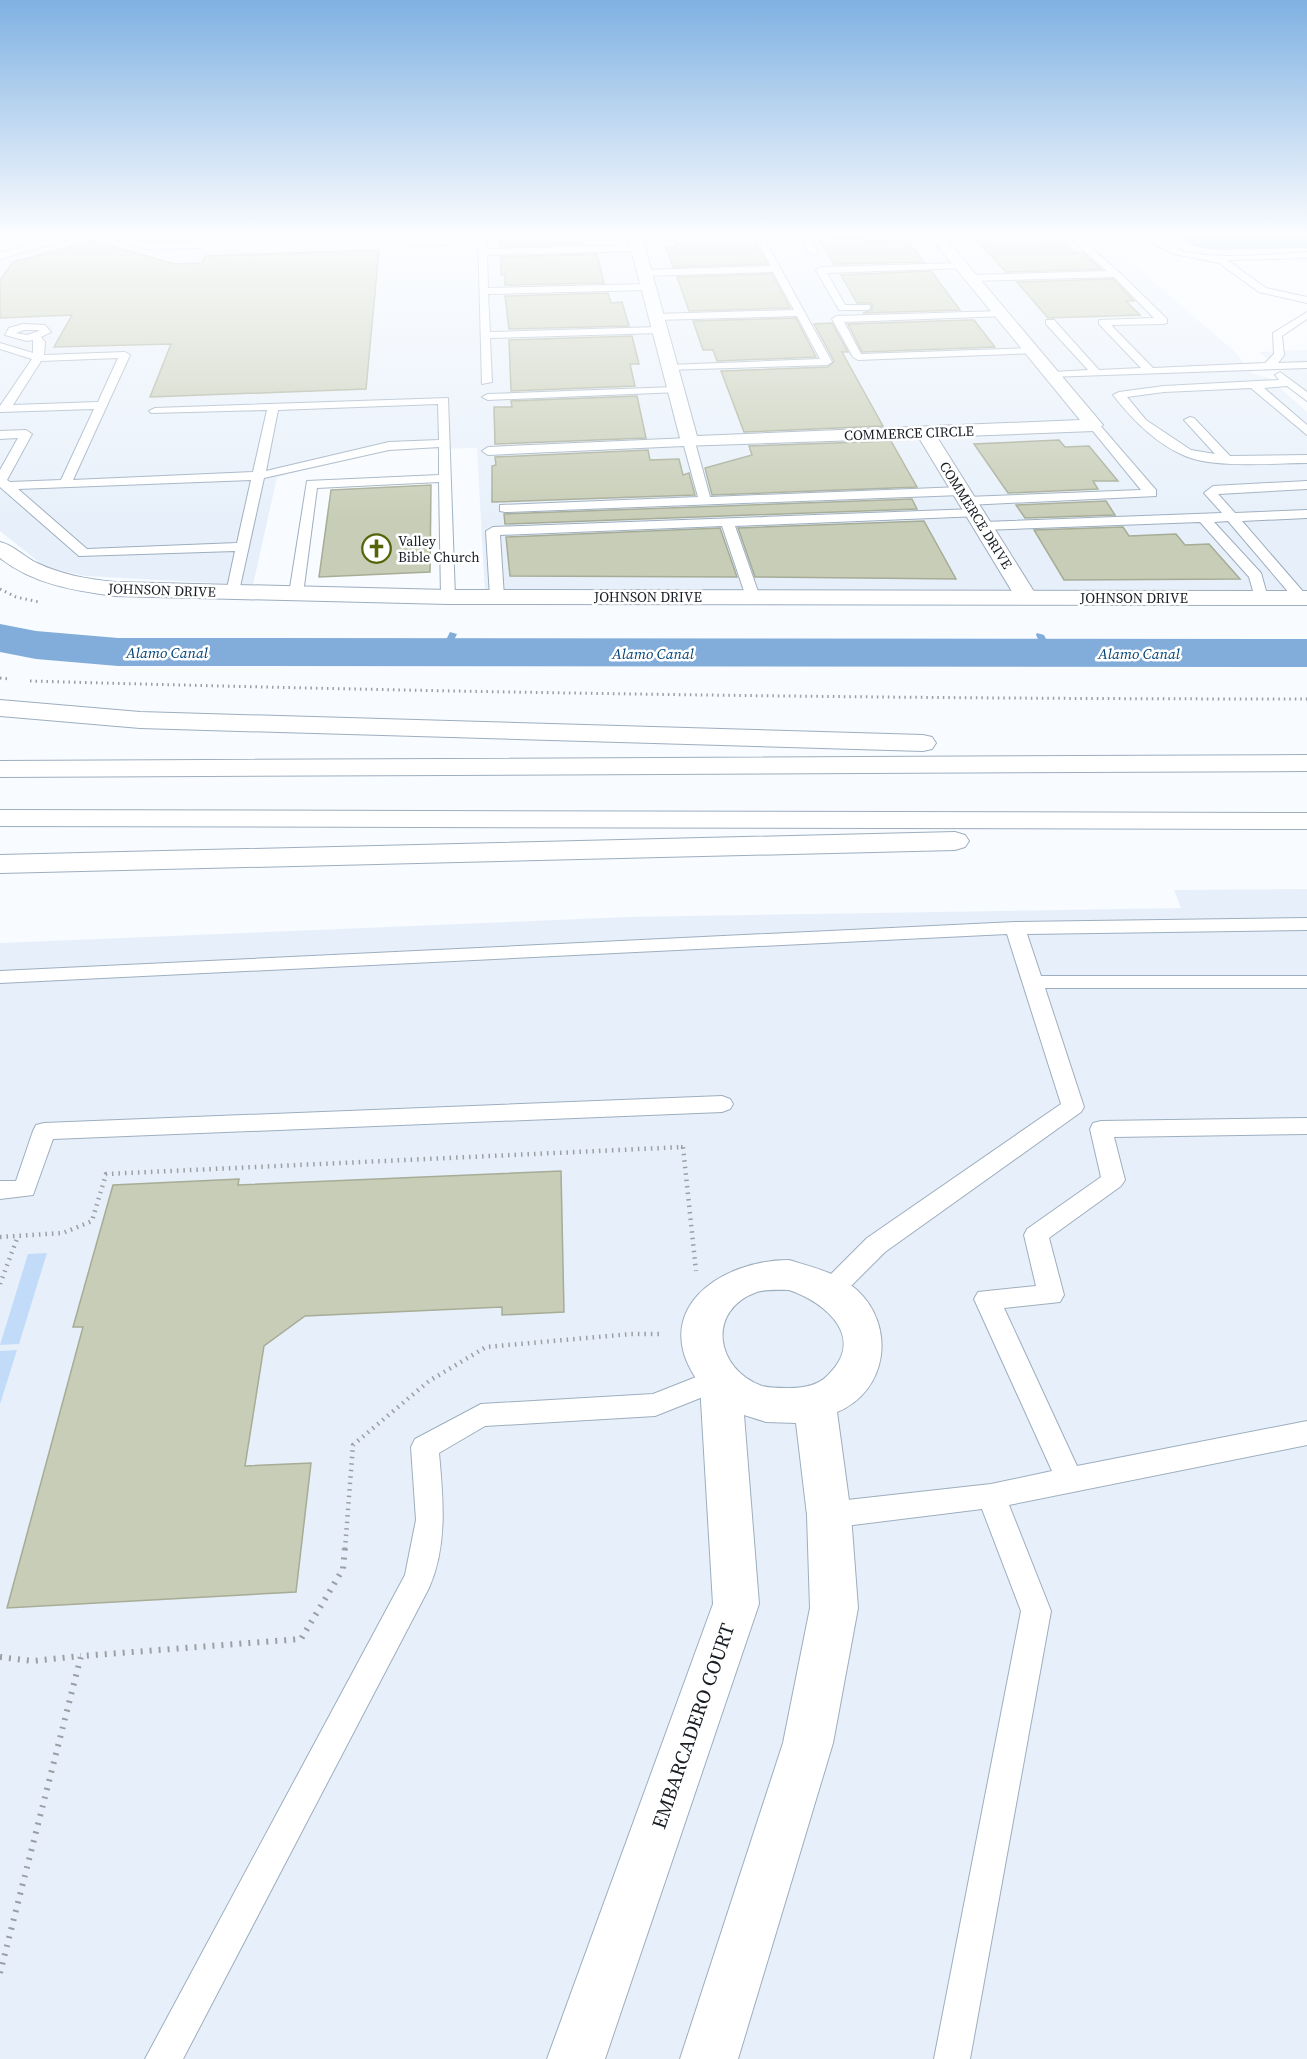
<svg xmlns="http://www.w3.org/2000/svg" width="1307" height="2059" viewBox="0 0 1307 2059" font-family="'Source Serif 4',serif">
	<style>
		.built { fill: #e7f0fa }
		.green { fill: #c1dbf8 }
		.water { fill: #82acd9 }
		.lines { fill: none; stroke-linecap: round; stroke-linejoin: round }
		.stream { fill: #82acd9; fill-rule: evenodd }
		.river { fill: #82acd9; fill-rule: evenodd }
		.building { fill: #c7cdb6; stroke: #a6ac96; stroke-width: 1.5 }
		.service-casing { stroke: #9daebf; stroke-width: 2 }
		.minor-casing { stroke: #9daebf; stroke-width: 2 }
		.tertiary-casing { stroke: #9daebf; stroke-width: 2 }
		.motorway-casing { stroke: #9daebf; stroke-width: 2 }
		.path-far3 { stroke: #9b9fa4; stroke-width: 3; stroke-dasharray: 1.5 4; stroke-linecap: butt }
		.path-far2 { stroke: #9b9fa4; stroke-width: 4; stroke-dasharray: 1.5 4.5; stroke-linecap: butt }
		.path-far1 { stroke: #9b9fa4; stroke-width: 4.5; stroke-dasharray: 1.5 5; stroke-linecap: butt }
		.path { stroke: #9b9fa4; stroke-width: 6; stroke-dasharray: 2 7; stroke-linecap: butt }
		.service { fill: #fff; fill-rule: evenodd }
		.minor { fill: #fff; fill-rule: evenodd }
		.tertiary { fill: #fff; fill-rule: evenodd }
		.motorway { fill: #fff; fill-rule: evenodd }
		.labels { text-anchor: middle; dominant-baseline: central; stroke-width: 5; stroke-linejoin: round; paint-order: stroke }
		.far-street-label { font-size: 14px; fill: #171d23; stroke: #fff }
		.far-poi-label { font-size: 14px; fill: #171d23; stroke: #fff; text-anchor: start }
		.far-water-label { font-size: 15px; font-style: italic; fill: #004278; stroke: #fff }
		.near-street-label { font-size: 20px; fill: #171d23; stroke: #fff }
	</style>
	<rect width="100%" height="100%" fill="#f8fbff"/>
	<path class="built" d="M28 233H1097L1235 352 1253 374 1269 378 1307 412V591L485 593 477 448 377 450 277 477 253 585 85 576 45 567 0 531V245Z
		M1307 350V392L1259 352Z
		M1307 889V2059H0V943L628 917 1181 908 1174 890Z"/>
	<path class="green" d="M47 1253 19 1344 0 1345 28 1254Z
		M17 1350 0 1404V1351Z"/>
	<path class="water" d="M1177 233H1307V248L1214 250 1193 246Z"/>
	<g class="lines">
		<path class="stream" d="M450 632 457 634 447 654H441L440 652Z
			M1037 633 1044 635 1053 653 1052 655 1045 653 1036 635Z"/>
		<path class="river" d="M0 624 36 631 118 638 1307 639V667L118 666 36 659 0 652Z"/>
	</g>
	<path class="building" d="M500 233H579L582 244 500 246Z
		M752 236 767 264 673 267 666 247H677L674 237Z
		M864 238 866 241 907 240 924 262 834 264 819 239Z
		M92 241 175 264 202 263 205 256 379 250 366 389 150 397 171 344 54 347 72 315 0 318V280L13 262Z
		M1063 242 1075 253H1083L1101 269 1006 272 980 244Z
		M597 254 604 283 505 285V275H501V257Z
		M931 271 960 310 863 313 872 310V303H857L841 275Z
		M772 274 790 308 689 311 677 277Z
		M1113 279 1134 301H1126L1140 315 1048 318 1017 282Z
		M608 293 611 303 622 302 629 326 509 329 505 296Z
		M796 318 816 357 717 361 713 350H703L693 321Z
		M968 320H974L995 347 862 352 848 324Z
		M832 323 848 352H842L883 426 744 432 721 371 828 367 834 361 814 324Z
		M632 336 639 364H630L635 386 511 391 509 340Z
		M637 396 646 438 495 444 494 407H512L511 401Z
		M1059 440 1065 447 1089 446 1118 481H1093L1098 489 1008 493 974 444Z
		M891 441 917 487 712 495 705 468 752 455 749 446Z
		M648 450 650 460 679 459 683 475 689 473 695 495 492 502V466L496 465 495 457Z
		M431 485 430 572 319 577 331 490Z
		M912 499 917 509 505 524 504 514Z
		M1106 501 1115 515 1025 518 1016 505Z
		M924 521 956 579 755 577 738 528Z
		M1123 527 1129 536 1176 534 1185 545 1209 544 1240 579 1064 580 1034 530Z
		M720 528 737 577 510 576 506 537Z
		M561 1171 564 1312 502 1315V1307L305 1316 264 1346 245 1466 311 1463 296 1592 7 1608 83 1327H73L113 1185 239 1179 238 1185Z"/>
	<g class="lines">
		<defs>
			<path id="service" d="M76 233H89L0 259V253Z
				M94 233H107L147 243 197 242 203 233H211L200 248 147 249Z
				M409 233H453L452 242 448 245 408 246 404 243 405 236ZM444 238V239L413 240V239Z
				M478 233H486L487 249 638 245 642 248 638 251 487 255 488 288 648 284 653 287 648 290 488 294 490 332 659 327 664 330 659 333 490 338 492 382 482 384Z
				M753 233H761L832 362 827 365 665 370V366L669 365 820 359 797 316 656 320 651 317 656 314 794 310 773 272 644 276 639 273 644 270 771 266Z
				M801 233H879L875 236 810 237 818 252 813 255 808 252Z
				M1036 233H1074L1119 272 1167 319V323L1163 324 1111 325 1153 368 1265 363 1274 354 1273 333 1307 312V319L1282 336 1284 355 1278 363 1307 362V368L1049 377V373L1053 372 1088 370 1046 324V320H1054L1099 370 1141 368 1099 324V320L1154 318 1114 277 972 281 967 278 972 275 1107 271 1068 237 939 242 935 239 939 236Z
				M1141 233C1157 233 1170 248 1187 252 1225 260 1268 254 1307 252V258L1227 260 1266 288 1307 297V303L1259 292 1219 263 1174 254 1159 247Z
				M962 263 967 266 965 268 827 273 845 305H870V309L867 310H839L816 270 821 267Z
				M1001 311 1006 314 1005 316 844 322 861 354 1033 348 1038 351 1037 353 858 360 853 357 832 319 837 316Z
				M23 324 45 325 51 332 41 337 45 342 44 355 125 352 130 355 73 480 253 472 267 410 151 413 149 411 155 408 448 398 455 597 448 601 441 597 439 482 317 488 303 594 296 598 289 594 307 481 439 475V447L389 450 264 478 238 596H228L226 593 235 551 79 556 0 487V470L18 438 0 439V431L26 430 32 434 7 480 10 482 61 480 94 409 0 412V406L32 359 0 349V343L33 353V340L27 341 5 335 9 328ZM24 330H38L39 331 27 335 16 333ZM118 358 98 402 13 405 41 361ZM438 404 439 440 389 442 266 471 278 410ZM251 480 237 543 87 549 18 489Z
				M1280 372 1307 392V401L1287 386 1264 388 1307 425V435L1251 388 1164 392 1127 397 1146 420 1191 450 1215 454 1184 420 1190 417 1194 418 1230 456 1307 455V463C1274 463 1212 469 1183 455 1155 443 1131 418 1113 395L1119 392 1164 386 1279 380 1275 375Z
				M675 387 681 390 679 392 488 400 482 397 488 394Z
				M1094 421 1098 423 1156 490V496L967 505 961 501 967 497 1141 490 1088 425Z
				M689 438 695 442 710 497 961 487 967 491 961 495 505 512 500 511V505L698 497 684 446 488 455 482 451 488 447Z
				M1307 481V489L1218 494 1235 513 1307 510V518L1242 521 1306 595 1307 600 1296 601 1228 521 1214 522 1261 573 1268 598 1266 601H1256L1249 577 1200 522 983 530 976 526 983 522 1222 513 1204 493 1213 486Z
				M975 509 982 513 980 516 735 526 760 597 753 601 746 597 722 526 500 535 504 597 497 601 490 597 486 531 493 527Z
				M1307 918V930L1027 934 1041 976H1307V988H1045L1084 1107 1081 1112 885 1252 839 1298 830 1301 821 1298 817 1291 821 1284 867 1238 1061 1104 1007 934 0 983V971L1015 922Z
				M722 1096 730 1099 733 1104 730 1109 722 1112 53 1139 33 1195 0 1199V1181H16L33 1131 36 1125 44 1123Z
				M1307 1118V1134L1114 1137 1125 1180 1121 1186 1049 1238 1064 1295 1060 1302 1004 1308 1077 1466 1307 1421V1445L1009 1505 1051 1611 970 2059H934L1021 1611 982 1509 829 1528 819 1524 815 1515 819 1506 829 1502 991 1484 1052 1471 974 1299 978 1292 1036 1286 1024 1235 1027 1229 1101 1177 1090 1129 1093 1123 1101 1121Z
				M719 1368 728 1371 732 1379 728 1387 655 1416 485 1426 439 1453C443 1497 448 1545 429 1588L183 2059H145L405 1575 416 1520 411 1447 415 1439 481 1404 653 1394Z"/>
			<path id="minor" d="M627 233H641L697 436 1080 420 927 233H941L1103 425 1094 431 937 437 1038 598 1035 603H1019L919 438 682 446Z
				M789 1260C812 1267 838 1273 857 1290 896 1326 888 1391 837 1412L851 1515 858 1608 833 1743 738 2059H680L783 1743 810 1608 807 1515 796 1423 766 1422 744 1415 759 1604 605 2059H547L713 1604 700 1384C646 1312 719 1260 789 1260ZM789 1290C827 1303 867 1338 827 1376 817 1386 803 1388 789 1388 781 1388 770 1388 762 1386 715 1369 706 1310 757 1292 767 1289 779 1290 789 1290Z"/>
			<path id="tertiary" d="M3 233H21L0 243V234Z
				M0 542C14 545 24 557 37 563 62 575 88 579 115 582L448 590 1307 591V605L448 604 115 596C75 591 33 584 0 558Z"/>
			<path id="motorway" d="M0 700 140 712 923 735 932 737 936 743 932 749 923 751 140 728 0 716Z
				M1307 755V771L0 777V761Z
				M0 810 1307 813V829L0 826Z
				M955 832 965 835 969 841 965 847 955 850 0 873V855Z"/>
		</defs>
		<use href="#service" class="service-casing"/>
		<use href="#minor" class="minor-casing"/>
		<use href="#tertiary" class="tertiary-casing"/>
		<use href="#motorway" class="motorway-casing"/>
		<path class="path-far3" d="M0 589 16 597 39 602
			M0 678 11 679
			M30 681C456 693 881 699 1307 699"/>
		<path class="path-far2" d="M681 1147H683"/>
		<path class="path-far1" d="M0 1237 63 1233 92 1221 106 1174 683 1147 696 1271
			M0 1284 18 1236
			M345 1549 353 1445 429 1381 486 1347 631 1334H662"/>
		<path class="path" d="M0 1657 32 1661 81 1656
			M0 1973 81 1656 301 1639 343 1569 345 1547"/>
		<use href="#service" class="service"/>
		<use href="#minor" class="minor"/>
		<use href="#tertiary" class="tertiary"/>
		<use href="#motorway" class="motorway"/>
	</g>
	<linearGradient id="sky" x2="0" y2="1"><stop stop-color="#7fb1e2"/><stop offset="0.45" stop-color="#fcfdff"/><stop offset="1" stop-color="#fcfdff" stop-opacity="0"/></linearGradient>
	<rect width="1307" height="521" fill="url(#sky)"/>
	<defs>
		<symbol id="church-ring" viewBox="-11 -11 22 22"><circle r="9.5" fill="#fff" stroke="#556409" stroke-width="1.5"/><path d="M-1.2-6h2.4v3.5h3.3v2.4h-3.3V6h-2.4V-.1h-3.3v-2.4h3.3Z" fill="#556409"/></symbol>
	</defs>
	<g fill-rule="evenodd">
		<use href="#church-ring" x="360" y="532" width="33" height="33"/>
	</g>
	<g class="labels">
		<g class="far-street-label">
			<text transform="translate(909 433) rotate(-2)">COMMERCE CIRCLE</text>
			<text transform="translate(976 515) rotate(58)">COMMERCE DRIVE</text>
			<text transform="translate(162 590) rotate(2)">JOHNSON DRIVE</text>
			<text x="648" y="597">JOHNSON DRIVE</text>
			<text x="1134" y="598">JOHNSON DRIVE</text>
		</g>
		<g class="far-poi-label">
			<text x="398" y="541">Valley<tspan x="398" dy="16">Bible Church</tspan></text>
		</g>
		<g class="far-water-label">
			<text x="167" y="652">Alamo Canal</text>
			<text x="653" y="653">Alamo Canal</text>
			<text x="1139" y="653">Alamo Canal</text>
		</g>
		<g class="near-street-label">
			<text transform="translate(693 1726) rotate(-71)">EMBARCADERO COURT</text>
		</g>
	</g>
</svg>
